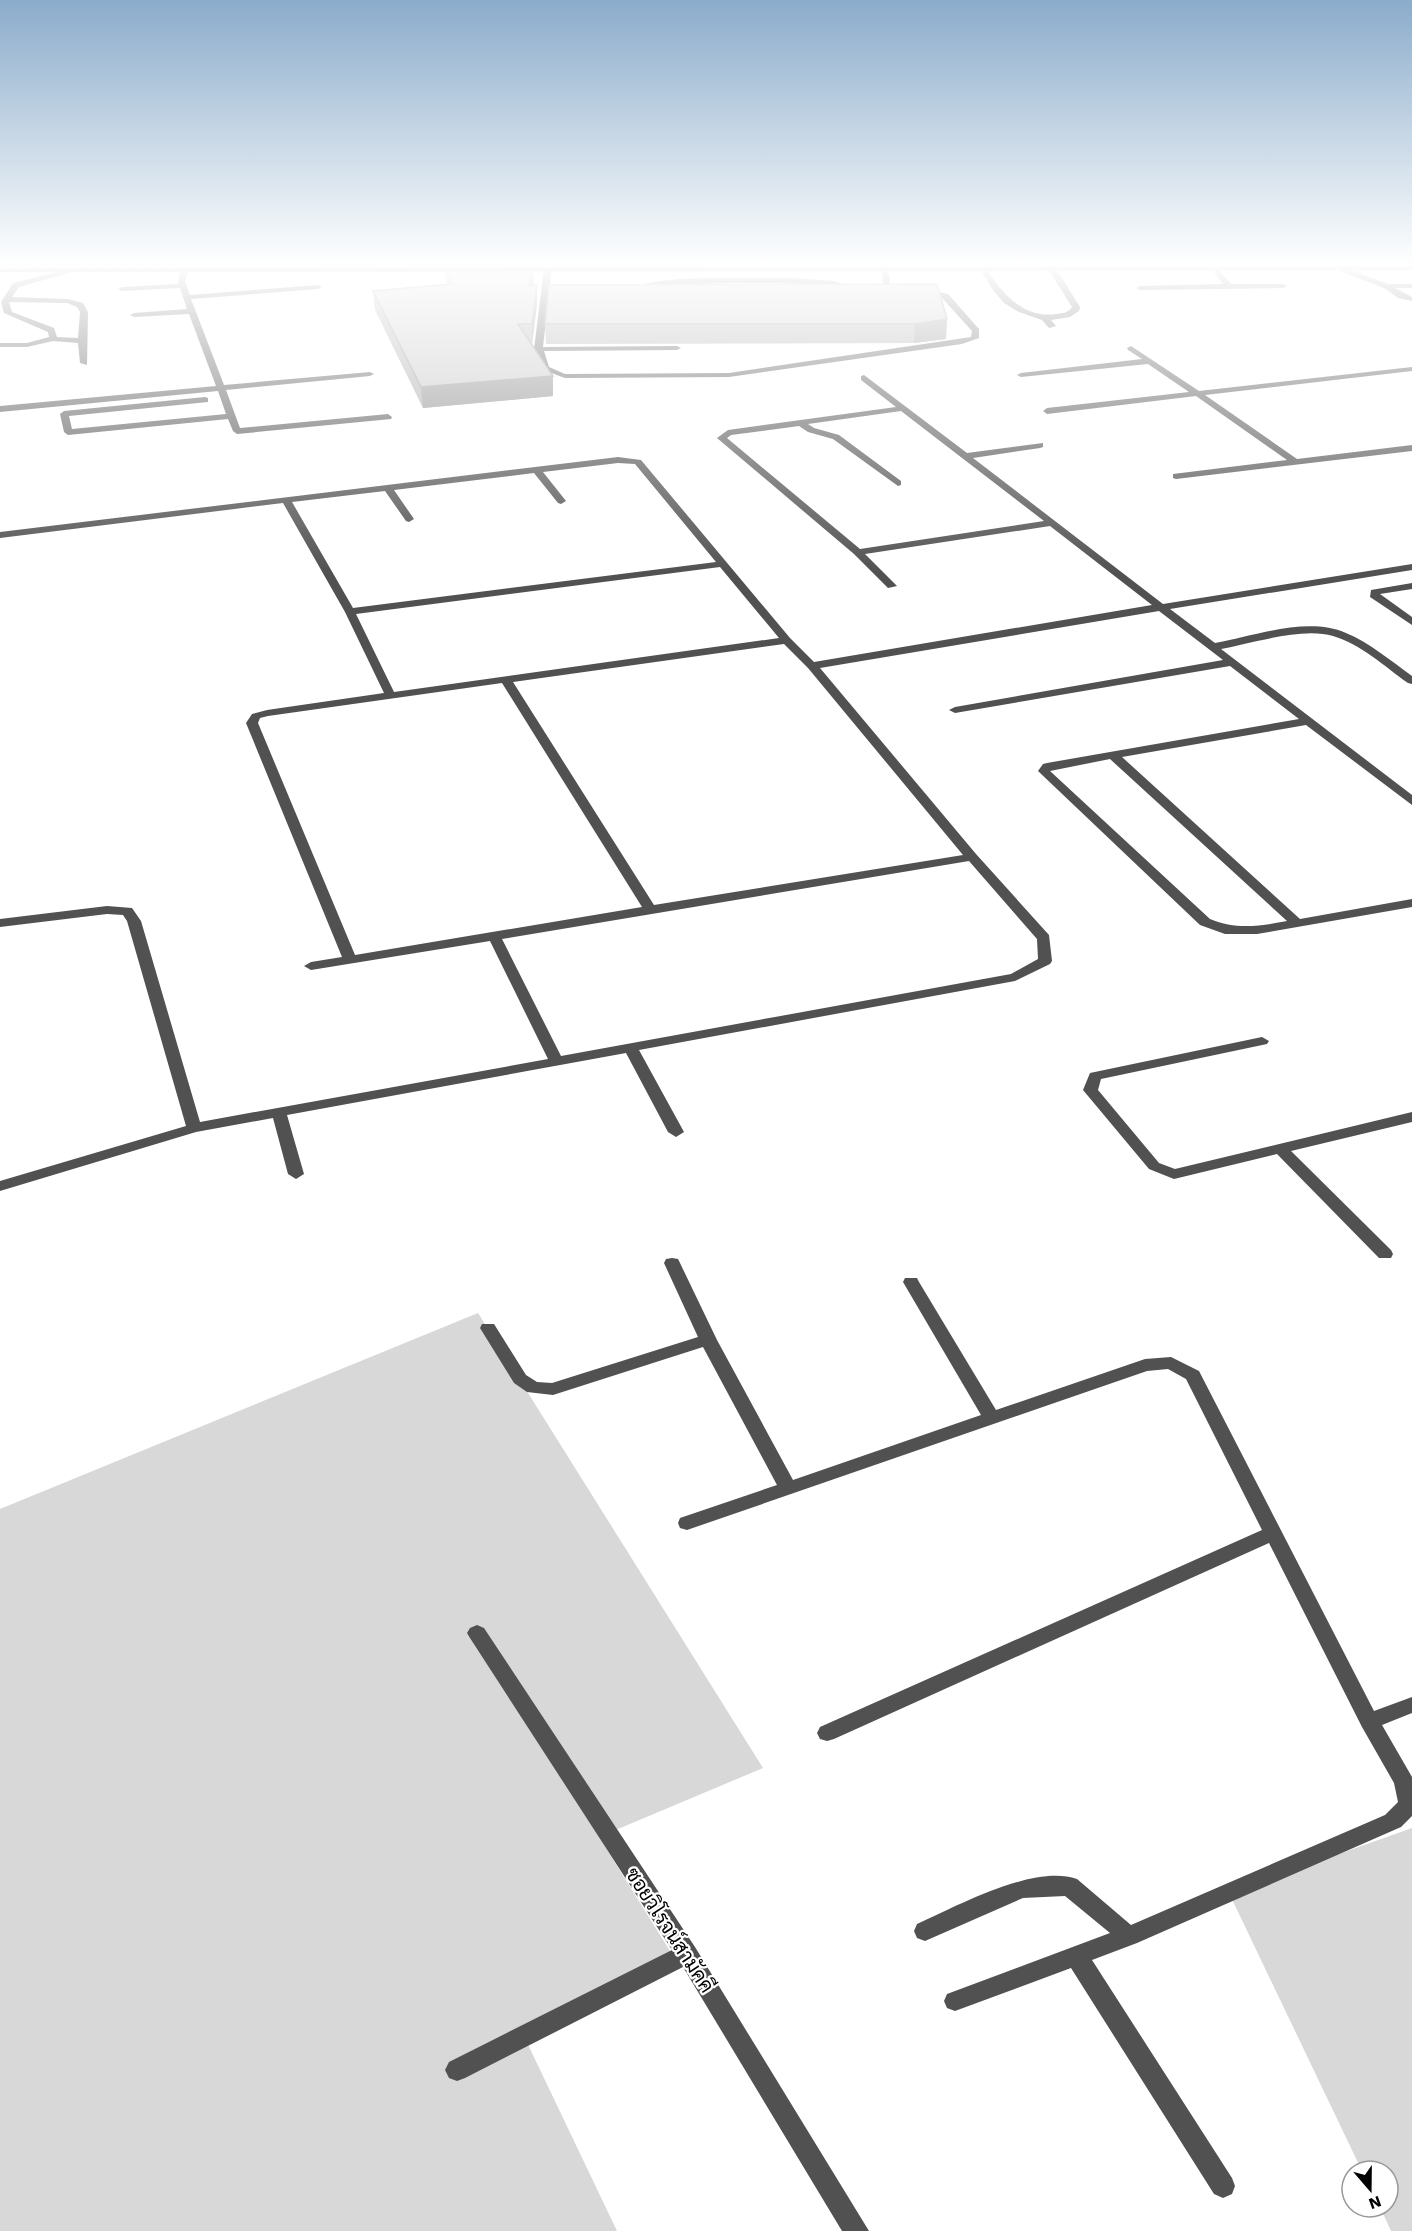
<svg xmlns="http://www.w3.org/2000/svg" width="1412" height="2231" viewBox="0 0 1412 2231" font-family="'Work Sans',Sarabun,sans-serif">
	<style>
		.green { fill: #d8d8d8 }
		.lines { fill: none; stroke-linecap: round; stroke-linejoin: round }
		.major-casing { stroke: #dbdbdb; stroke-width: 2 }
		.minor { fill: #515151; fill-rule: evenodd }
		.major { fill: #000; fill-rule: evenodd }
		.rail-casing { stroke: #000; stroke-width: 4 }
		.rail { stroke: #fff; stroke-width: 2; stroke-dasharray: 8; stroke-linecap: butt }
		.path-bridge { stroke: #737373; stroke-width: 2; stroke-dasharray: 1 1.5; stroke-linecap: butt }
		.wall { fill: #a5a5a5 }
		.shaded-wall { fill: #868686 }
		.building { fill: #c0c0c0; stroke: #868686; stroke-width: 1.5 }
		.labels { text-anchor: middle; dominant-baseline: central; stroke-width: 4.5; stroke-linejoin: round; paint-order: stroke }
		.near-street-label { font-size: 20px; fill: #000; stroke: #fff }
	</style>
	<rect width="100%" height="100%" fill="#fff"/>
	<path class="green" d="M478 1313 763 1768 599 1837 675 1959 522 2032 617 2231H0V1509Z
		M1412 1828V2231H1391L1380 2207H1388V2171H1362L1229 1893Z"/>
	<g class="lines">
		<defs>
			<path id="major" d="M1412 266V270L0 272V268Z"/>
		</defs>
		<use href="#major" class="major-casing"/>
		<path class="minor" d="M1215 266 1231 284H1283L1287 286 1283 288 1140 290 1136 288 1140 286 1223 284 1211 268Z
			M1340 266 1388 284H1412V288H1395L1412 297V301L1398 298 1384 288 1337 270Z
			M548 267 552 269 543 347 677 346 681 348 677 350 544 351 549 367 565 374 729 373 971 337 972 331 942 298 918 292V288H921L948 294 979 329V338L962 344 729 377 565 378 543 370 534 349 544 269Z
			M881 267 888 269 891 292 884 290Z
			M979 267H985C1001 292 1023 319 1056 314 1063 313 1068 313 1072 307L1048 269 1055 267 1080 307 1079 311 1070 317 1051 320 1056 326 1049 328 1042 320 1019 312 1004 303 993 290Z
			M72 268 79 270 19 287 12 297 68 299 83 303 88 312 87 365 80 363 78 343 53 341 27 347H0V343H27L49 337 48 332 4 313 1 302 13 283ZM9 302 67 303 77 307 80 312 78 338 57 337 54 328 12 312Z
			M184 268 188 270 185 282 190 295 318 285 322 287 318 289 191 299 224 385 370 372 374 374 370 376 226 390 240 428 388 414 392 417 391 419 237 434 233 431 228 419 68 435 64 432 60 414 64 411 205 397 208 398V402L69 416 72 429 226 414 218 391 0 412V406L216 386 189 314 134 317 130 315 134 313 187 309 180 288 122 291 118 289 122 287 178 284 180 270Z
			M792 278 833 281 864 290 860 292C823 283 788 283 750 283 710 283 671 283 631 292L627 290C656 273 755 279 792 278Z
			M1131 346 1199 391 1412 367V371L1205 395 1297 459 1412 445V451L1176 479 1173 478V474L1287 460 1196 396 1047 414 1043 411 1047 408 1189 392 1148 364 1021 377 1017 375 1021 373 1142 359 1128 350 1127 348Z
			M864 375 967 453 1043 443V447L1040 448 973 458 1163 604 1412 564V570L1170 609 1215 643C1255 636 1307 616 1346 633 1370 643 1391 661 1412 676V684L1408 683C1385 667 1361 644 1333 636 1302 627 1253 643 1221 649L1412 795V805L1306 725 1122 757 1300 919 1412 899V907L1257 934H1225L1200 925 1038 771 1043 764 1047 763 1299 719 1230 666 955 713 949 710 955 707 1223 660 1159 611 820 668 976 854 1049 935 1052 961 1050 964 1015 981 639 1050 684 1132 676 1137 668 1132 626 1053 287 1115 304 1174 296 1179 288 1174 273 1118 196 1132 0 1191V1181L186 1126 127 921 123 915 107 914 0 927V919L107 906 132 908 141 921 200 1122 548 1059 490 941 311 970 304 966 311 962 342 957 246 723 252 714 267 710 384 693 345 612 283 503 0 538V532L618 457 641 460 790 638 814 662 1152 605 1050 526 865 554 897 586 888 588 854 554 717 438 728 430 896 407 861 380V376ZM901 411 1044 521 860 549 727 438 731 435 799 426 808 432 833 439 898 486 901 485V481L839 435 814 428 808 424ZM618 463 635 464 716 562 353 608 292 502 385 491 406 521 409 522 414 519 394 490 534 473 558 503 561 504 566 501 543 472ZM720 567 779 638 394 692 356 614ZM784 644 808 668 963 855 654 905 513 682ZM502 683 642 907 355 955 258 723 260 718 268 716ZM1110 759 1287 921C1260 926 1236 930 1210 919L1050 771ZM969 861 1037 939 1038 959 1011 974 561 1056 502 939Z
			M1412 583V589L1380 594 1412 617V625L1370 597 1371 590Z
			M1262 1037 1269 1041 1267 1044 1101 1079 1098 1090 1159 1163 1175 1169 1412 1112V1122L1291 1151 1391 1250 1393 1254 1391 1258H1379L1277 1154 1174 1179 1149 1169 1083 1090 1090 1073Z
			M672 1258 678 1259 680 1263 717 1340 793 1480 981 1415 903 1282 905 1278H917L919 1282 996 1410 1145 1359 1171 1357 1199 1371 1374 1711 1412 1697V1713L1382 1725 1412 1777V1816L1401 1827 1137 1943 1092 1960 1232 2178 1235 2186 1232 2194 1223 2198 1214 2194 1071 1968 955 2011 947 2008 944 2001 947 1994 1110 1933 1065 1896 1023 1898 925 1941 917 1938 914 1931 917 1924C958 1906 1033 1864 1077 1879L1131 1925 1385 1815 1398 1802 1394 1783 1362 1727 1269 1543 834 1739 827 1741 820 1739 817 1733 820 1727 1262 1530 1186 1379 1168 1369 1147 1371 687 1530 680 1528 678 1523 680 1518 777 1485 703 1347 553 1395 527 1392 514 1383 480 1328 482 1324H494L526 1375 537 1382 552 1383 698 1337 664 1263 666 1259Z
			M477 1625 484 1628 695 1947 869 2231H842L683 1967 465 2078 457 2081 449 2078 445 2070 449 2062 672 1950 470 1638 467 1633 470 1628Z"/>
		<use href="#major" class="major"/>
		<defs>
			<path id="rail" d="M0 264 1412 261"/>
		</defs>
		<use href="#rail" class="rail-casing"/>
		<use href="#rail" class="rail"/>
		<path class="path-bridge" d="M672 276 673 261"/>
	</g>
	<path class="wall" d="M446 272 533 273 534 285 537 304 532 344H531L553 396 423 408 375 310 373 291 447 284Z
		M947 319 946 339 914 343 546 344 545 324Z"/>
	<path class="shaded-wall" d="M533 273 534 291 529 285Z
		M537 285V304L532 344V324Z
		M947 319 946 339 914 343 915 324Z
		M553 376V396L423 408 421 387Z"/>
	<path class="building" d="M446 272 533 273 529 285H537L532 324H518L553 376 421 387 373 291 452 284Z
		M937 284 947 319 915 324H545L549 285Z"/>
	<linearGradient id="sky" x2="0" y2="1"><stop stop-color="#8baccb"/><stop offset="0.46" stop-color="#fff"/><stop offset="1" stop-color="#fff" stop-opacity="0"/></linearGradient>
	<rect width="1412" height="573" fill="url(#sky)"/>
	<g class="labels">
		<g class="near-street-label">
			<text transform="translate(670 1930) rotate(57)">ซอยวิโรจน์สามัคคี</text>
		</g>
	</g>
	<g transform="translate(1370 2189) rotate(160)"><circle r="28" fill="#ffffff" stroke="#999999" stroke-width="1.5"/>
	<path d="M0-4.5L10 22L0 15L-10 22Z" fill="#000000"/>
	<text y="-9" font-size="16" font-weight="bold" text-anchor="middle" fill="#000000">N</text>
	</g>
</svg>
